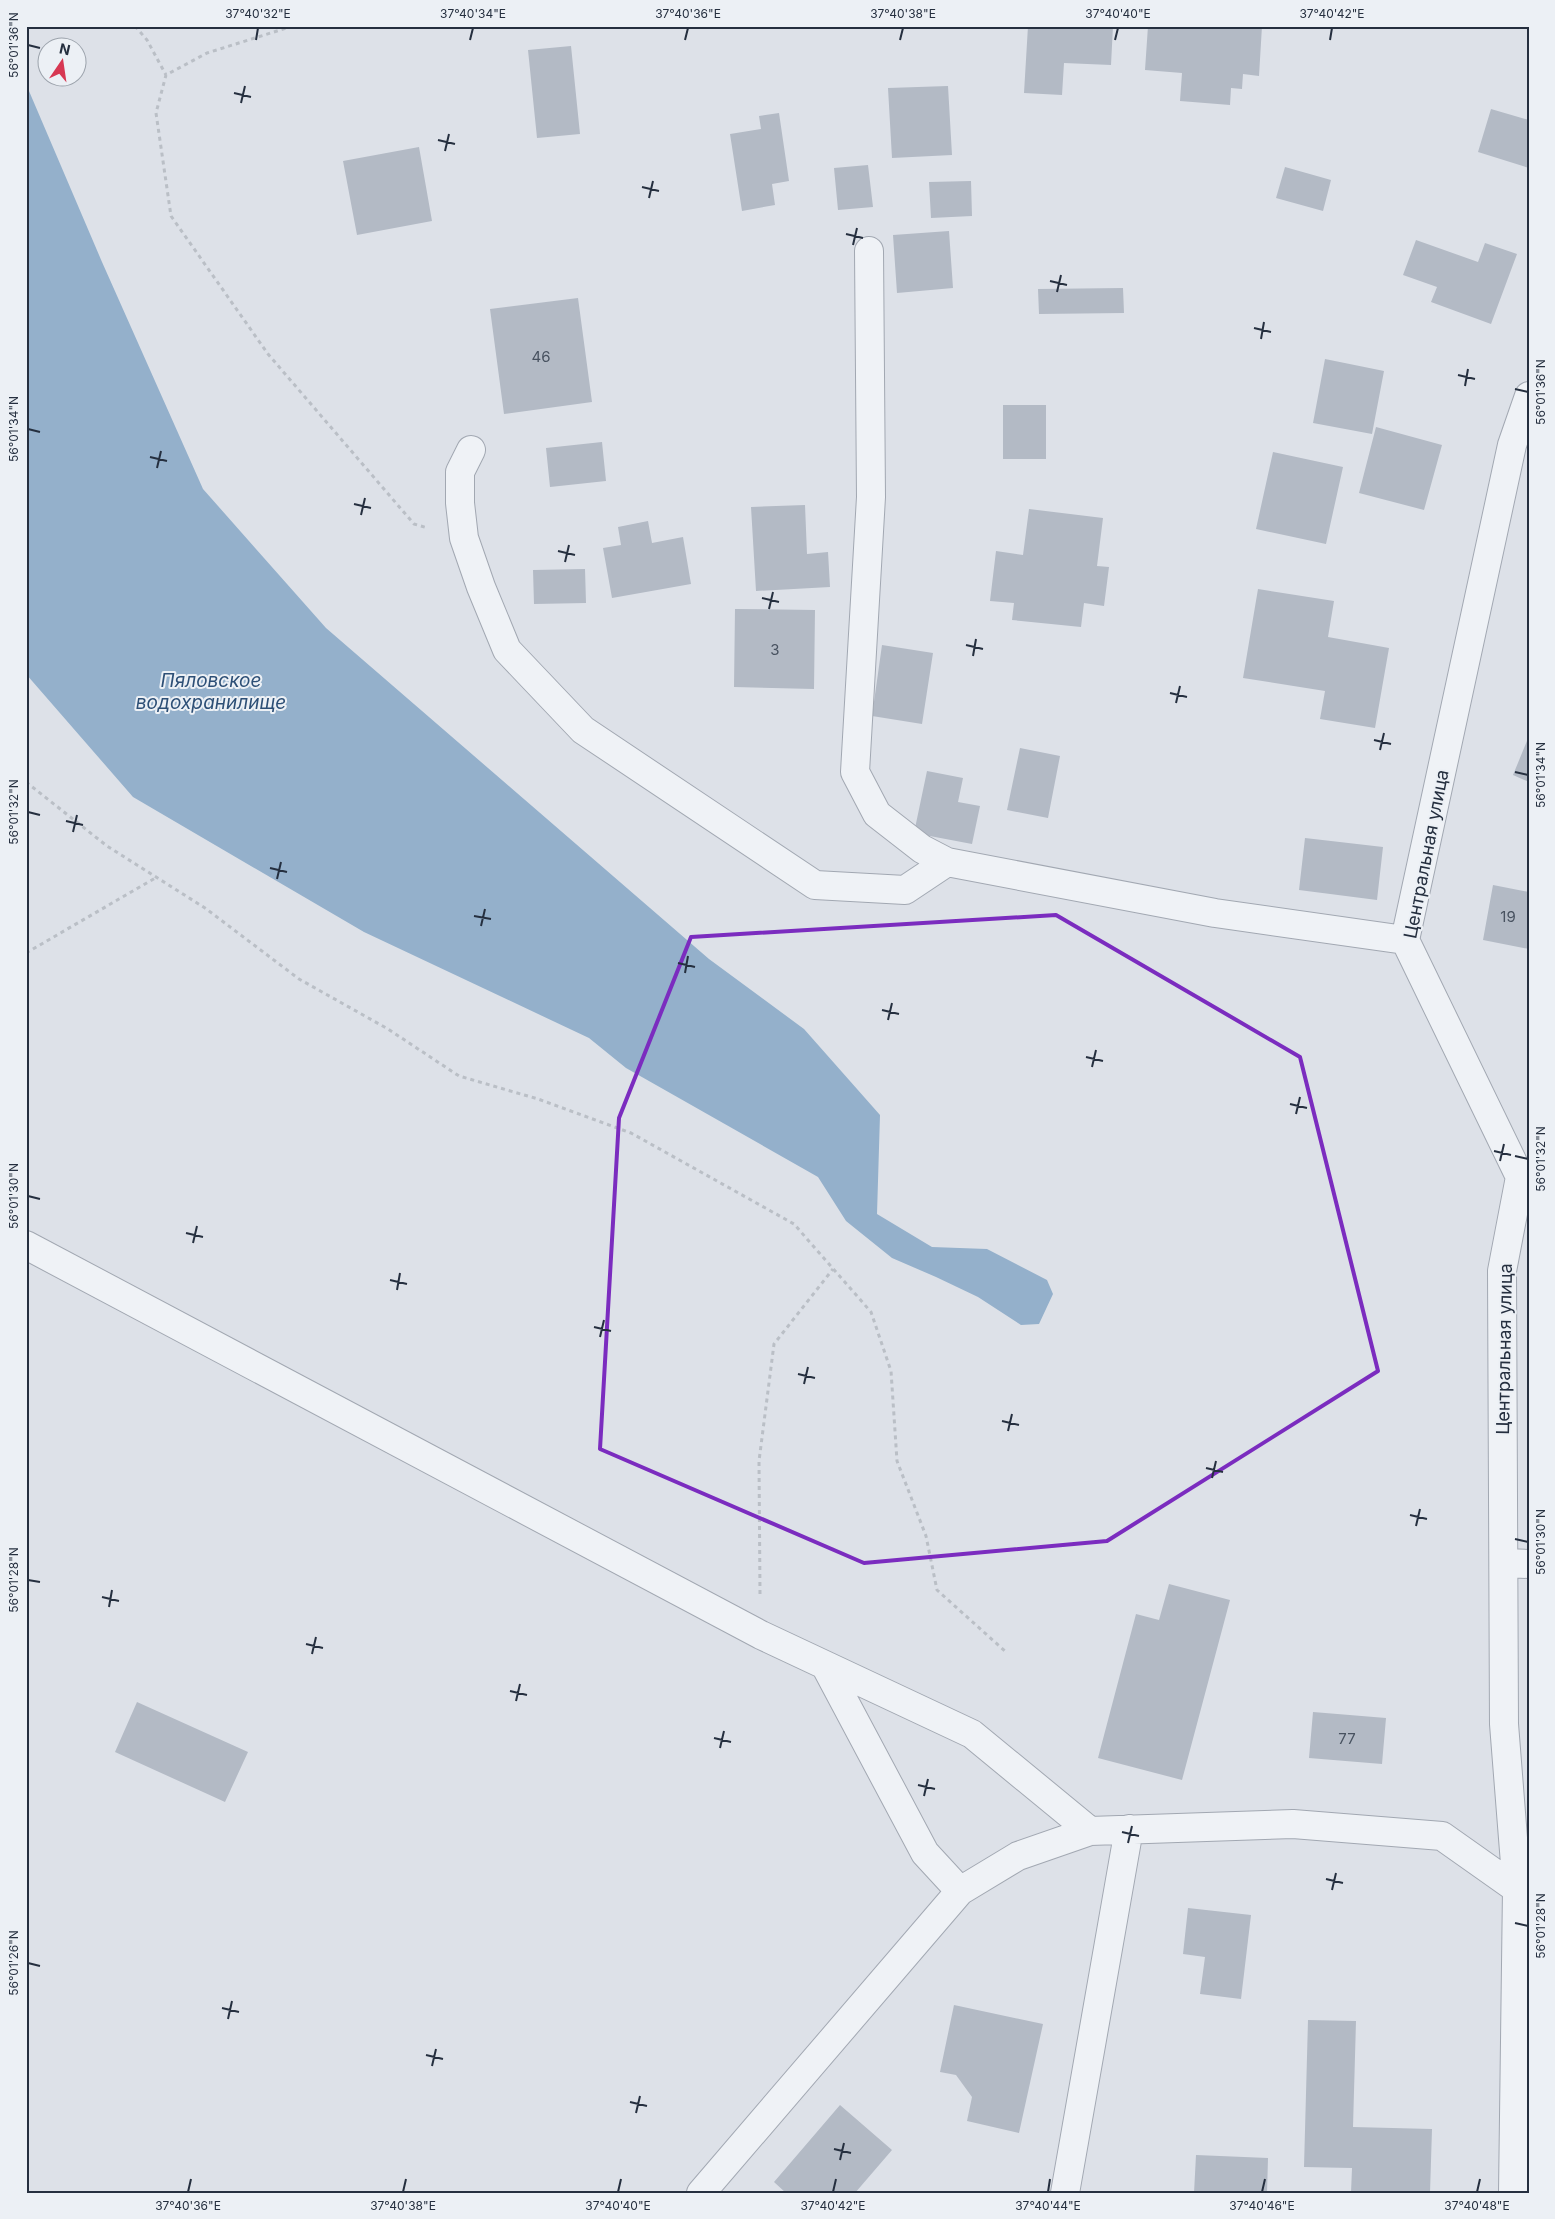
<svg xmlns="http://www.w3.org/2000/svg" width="1555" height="2219" viewBox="0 0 1555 2219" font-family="Inter,sans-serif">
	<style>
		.water { fill: #94b0cb }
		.building { fill: #b3bac5 }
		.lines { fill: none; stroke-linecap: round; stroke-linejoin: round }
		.minor-casing { stroke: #a2a8b2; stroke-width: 30 }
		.path { stroke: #babfc6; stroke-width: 3; stroke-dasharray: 4 4; stroke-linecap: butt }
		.minor { stroke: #eff2f6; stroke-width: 28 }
		.marked { fill: none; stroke: #7b2cbf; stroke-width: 4; stroke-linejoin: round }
		.ticks { fill: none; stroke: #252f3f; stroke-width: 2 }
		.labels { text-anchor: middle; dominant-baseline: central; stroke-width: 4; stroke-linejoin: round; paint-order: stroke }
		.number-label { font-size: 15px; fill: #485260 }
		.street-label { font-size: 18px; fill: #252f3f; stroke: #ecf0f5 }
		.water-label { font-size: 19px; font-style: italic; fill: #2d4f76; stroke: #ecf0f5 }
		.neatline { fill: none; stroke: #252f3f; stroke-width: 2 }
		.ticks-label { font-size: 12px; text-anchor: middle; fill: #252f3f }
	</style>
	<rect width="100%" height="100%" fill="#dde1e8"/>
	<path class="water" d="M26 84 102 262 203 489 326 628 709 959 804 1029 880 1115 877 1214 932 1247 987 1249 1047 1280 1053 1294 1039 1324 1021 1325 978 1297 936 1277 892 1258 846 1221 818 1177 626 1068 589 1038 364 932 133 797 26 674Z"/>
	<path class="building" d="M1028 26H1113L1111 65 1064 63 1062 95 1024 93Z
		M1148 26H1262L1259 76 1243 74 1242 89 1231 88 1230 105 1180 101 1182 73 1145 70Z
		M571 46 580 134 537 138 528 50Z
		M948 86 952 155 892 158 888 88Z
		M1491 109 1529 120V168L1478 152Z
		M779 113 789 181 772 184 775 205 742 211 730 134 761 129 759 116Z
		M419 147 432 221 357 235 343 161Z
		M868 165 873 207 838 210 834 168Z
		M1285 167 1331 180 1323 211 1276 198Z
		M971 181 972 216 931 218 929 182Z
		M949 231 953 288 897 293 893 235Z
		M1416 240 1478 262 1485 243 1517 254 1491 324 1431 302 1437 287 1403 275Z
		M1123 288 1124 313 1039 314 1038 289Z
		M578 298 592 402 504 414 490 309Z
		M1325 359 1384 371 1372 434 1313 423Z
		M1003 405H1046V459H1003Z
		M1376 427 1442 445 1424 510 1359 493Z
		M602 442 606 481 550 487 546 448Z
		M1273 452 1343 467 1326 544 1256 529Z
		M805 505 807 554 828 552 830 587 756 591 751 507Z
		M1029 509 1103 518 1097 566 1109 567 1104 606 1084 603 1081 627 1012 620 1014 603 990 601 996 551 1023 555Z
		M648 521 652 543 683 537 691 584 612 598 603 548 621 545 618 527Z
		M585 569 586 603 534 604 533 570Z
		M1258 589 1334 601 1328 637 1389 648 1375 728 1320 719 1325 691 1243 678Z
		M735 609 815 610 814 689 734 687Z
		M882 645 933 653 922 724 872 716Z
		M1529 736V782L1513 775Z
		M1020 748 1060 756 1048 818 1007 810Z
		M927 771 963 778 958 802 980 806 972 844 914 833Z
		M1305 838 1383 847 1377 900 1299 890Z
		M1493 885 1529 892V949L1483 940Z
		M1169 1584 1230 1600 1182 1780 1098 1758 1136 1614 1159 1620Z
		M137 1702 248 1752 225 1802 115 1752Z
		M1313 1712 1386 1718 1382 1764 1309 1758Z
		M1188 1908 1251 1915 1241 1999 1200 1994 1205 1957 1183 1954Z
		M954 2005 1043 2024 1019 2133 967 2121 972 2097 956 2075 940 2072Z
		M1308 2020 1356 2021 1353 2127 1432 2129 1430 2193H1351L1352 2168 1304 2167Z
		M840 2105 892 2150 855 2193H786L774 2182Z
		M1196 2155 1268 2158 1267 2193H1194Z"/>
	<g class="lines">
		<defs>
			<path id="minor" d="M869 251 871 497 855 772 877 814 922 849 947 862 1215 913 1405 940
				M471 450 460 472V503L464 538 481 587 507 650 583 730 815 885 905 890 947 862
				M26 1245 761 1635 972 1734 1090 1831
				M1504 1563 1529 1564
				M826 1667 925 1853 960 1891
				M701 2193 960 1891 1018 1856 1090 1831 1293 1824 1442 1836 1517 1889H1529
				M1065 2193 1129 1829
				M1513 2193 1517 1889 1504 1724 1502 1271 1520 1177 1405 940 1512 445 1529 396"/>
		</defs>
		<use href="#minor" class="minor-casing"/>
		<path class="path" d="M135 26 147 40 166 75
			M293 26 207 53 166 75 156 113 171 216 268 354 414 524 428 528
			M26 782 107 846 205 908 299 979 388 1029 459 1076 538 1099 631 1133 794 1224 871 1312 891 1371 897 1461 926 1536 937 1590 1006 1652
			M26 953 157 877
			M760 1594 759 1461 774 1344 833 1269"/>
		<use href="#minor" class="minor"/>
	</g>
	<path class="marked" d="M1056 915 1300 1057 1378 1371 1107 1541 864 1563 600 1449 619 1118 691 937Z"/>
	<path class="ticks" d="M256 40 258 28M470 40 473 28M685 40 688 28M900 40 903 28M1115 40 1118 28M1330 40 1332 28M28 45 40 48M234 93 251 97M241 103 245 86M438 140 455 144M445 151 449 134M642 187 659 191M649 198 653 181M846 234 863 238M853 245 857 228M1050 281 1067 285M1057 292 1061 275M1254 328 1271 332M1261 339 1264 322M1458 375 1475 379M1465 386 1468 369M1515 389 1528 392M28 429 40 432M150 457 167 461M157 468 161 451M354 504 371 508M361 515 365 498M558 551 575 555M565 562 569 545M762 598 779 602M769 609 773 592M966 645 983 649M973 656 976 639M1170 693 1187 697M1176 703 1180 686M1374 740 1391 744M1380 750 1384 733M1515 772 1528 775M28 812 40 815M66 821 83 825M73 832 77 815M270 868 287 872M277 879 281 862M474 916 491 919M481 926 485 909M678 963 695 967M685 973 688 956M882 1010 899 1014M888 1020 892 1003M1086 1057 1103 1061M1092 1067 1096 1050M1290 1104 1307 1108M1296 1114 1300 1097M1494 1151 1511 1155M1515 1156 1528 1159M1500 1161 1504 1144M28 1196 40 1199M186 1233 203 1237M193 1243 197 1226M390 1280 407 1284M397 1290 400 1273M594 1327 611 1331M600 1337 604 1320M798 1374 815 1378M804 1384 808 1367M1002 1421 1019 1425M1008 1431 1012 1414M1206 1468 1223 1472M1212 1478 1216 1461M1410 1515 1427 1519M1416 1526 1420 1509M1515 1539 1528 1542M28 1580 40 1582M102 1597 119 1601M109 1607 112 1590M306 1644 323 1648M312 1654 316 1637M510 1691 527 1695M516 1701 520 1684M714 1738 731 1742M720 1748 724 1731M918 1785 935 1789M924 1796 928 1779M1122 1832 1139 1836M1128 1843 1132 1826M1326 1879 1343 1883M1332 1890 1336 1873M1515 1923 1528 1926M28 1963 40 1966M222 2008 239 2012M228 2019 232 2001M426 2055 443 2059M432 2066 436 2049M630 2102 647 2106M636 2113 640 2096M834 2149 851 2153M840 2160 844 2143M188 2192 191 2179M403 2192 406 2179M618 2192 621 2179M833 2192 836 2179M1048 2192 1050 2179M1262 2192 1265 2179M1477 2192 1480 2179"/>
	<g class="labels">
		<g class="number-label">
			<text x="541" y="356">46</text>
			<text x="775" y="649">3</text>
			<text x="1508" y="916">19</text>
			<text x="1347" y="1738">77</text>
		</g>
		<g class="street-label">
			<text transform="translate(1426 854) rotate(-79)">Центральная улица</text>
			<text transform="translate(1504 1349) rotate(-89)">Центральная улица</text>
		</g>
		<g class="water-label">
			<text x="211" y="680">Пяловское<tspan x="211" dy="22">водохранилище</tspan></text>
		</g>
	</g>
	<rect width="1555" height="2219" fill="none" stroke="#ecf0f5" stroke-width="55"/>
	<g transform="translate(62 62) rotate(13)"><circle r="24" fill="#ecf0f5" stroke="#9ca3ac"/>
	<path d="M0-4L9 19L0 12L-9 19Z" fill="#d73752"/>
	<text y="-8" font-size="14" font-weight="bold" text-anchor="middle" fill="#252f3f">N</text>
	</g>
	<rect x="28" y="28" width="1500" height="2164" class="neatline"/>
	<g class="ticks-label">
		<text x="258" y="18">37°40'32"E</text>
		<text x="473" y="18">37°40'34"E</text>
		<text x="688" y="18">37°40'36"E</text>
		<text x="903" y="18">37°40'38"E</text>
		<text x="1118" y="18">37°40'40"E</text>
		<text x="1332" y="18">37°40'42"E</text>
		<text transform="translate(14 45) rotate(-90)" y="4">56°01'36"N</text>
		<text transform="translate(1541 392) rotate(-90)" y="4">56°01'36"N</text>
		<text transform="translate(14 429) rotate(-90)" y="4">56°01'34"N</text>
		<text transform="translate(1541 775) rotate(-90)" y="4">56°01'34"N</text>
		<text transform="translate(14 812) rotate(-90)" y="4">56°01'32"N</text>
		<text transform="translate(1541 1159) rotate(-90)" y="4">56°01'32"N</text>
		<text transform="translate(14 1196) rotate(-90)" y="4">56°01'30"N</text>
		<text transform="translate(1541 1542) rotate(-90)" y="4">56°01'30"N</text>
		<text transform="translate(14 1580) rotate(-90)" y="4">56°01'28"N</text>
		<text transform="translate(1541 1926) rotate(-90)" y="4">56°01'28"N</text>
		<text transform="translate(14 1963) rotate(-90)" y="4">56°01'26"N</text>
		<text x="188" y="2210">37°40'36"E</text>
		<text x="403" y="2210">37°40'38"E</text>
		<text x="618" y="2210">37°40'40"E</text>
		<text x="833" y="2210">37°40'42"E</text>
		<text x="1048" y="2210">37°40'44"E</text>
		<text x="1262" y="2210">37°40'46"E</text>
		<text x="1477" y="2210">37°40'48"E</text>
	</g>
</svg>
